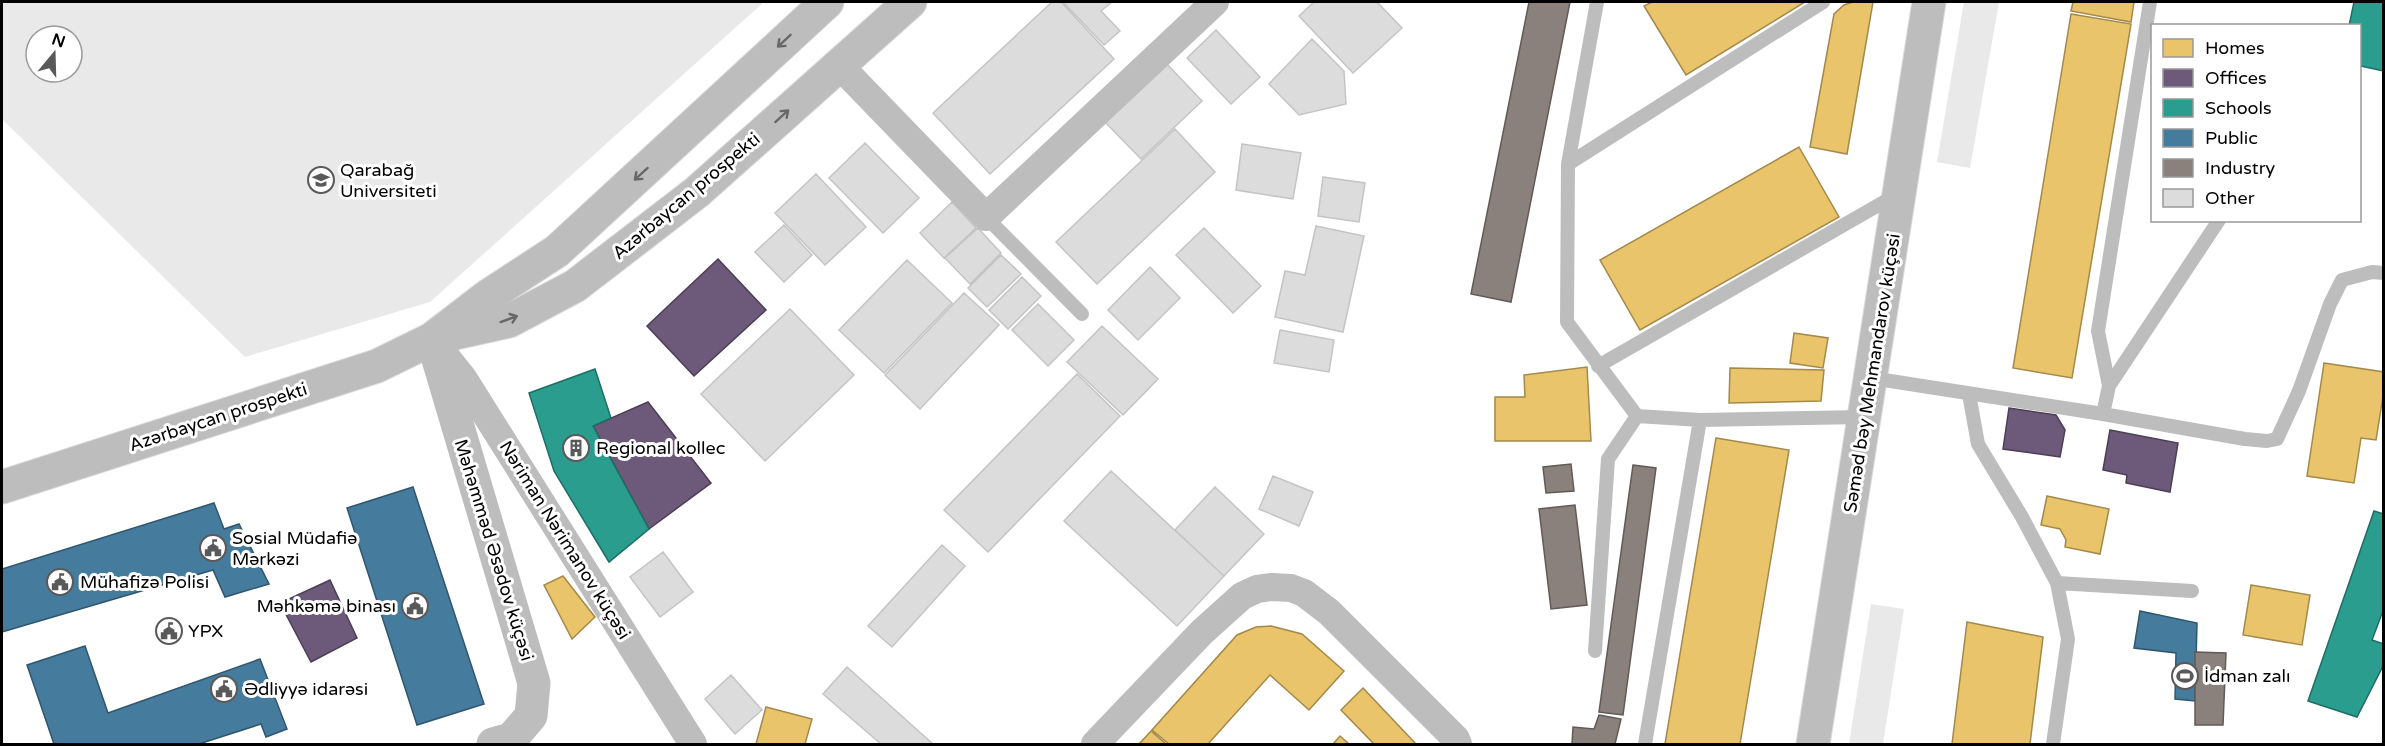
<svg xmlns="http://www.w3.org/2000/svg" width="2385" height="746" viewBox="0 0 2385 746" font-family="'Varela Round',sans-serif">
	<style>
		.green { fill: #e9e9e9; fill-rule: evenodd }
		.homes { fill: #e9c46a; stroke: #a3894a; stroke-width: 1.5 }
		.offices { fill: #6d597a; stroke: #4c3e55; stroke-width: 1.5 }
		.schools { fill: #2a9d8f; stroke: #1d6e64; stroke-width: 1.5 }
		.public { fill: #457b9d; stroke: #30566e; stroke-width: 1.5 }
		.industry { fill: #8a817c; stroke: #615a57; stroke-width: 1.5 }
		.building { fill: #dcdcdc; stroke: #c4c4c4; stroke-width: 1.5 }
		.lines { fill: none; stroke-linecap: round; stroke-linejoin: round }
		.primary-casing { stroke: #dbdbdb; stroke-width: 35 }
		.service { stroke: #bdbdbd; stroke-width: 14 }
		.minor { stroke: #bdbdbd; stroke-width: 28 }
		.tertiary { stroke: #bdbdbd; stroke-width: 33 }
		.primary { stroke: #bdbdbd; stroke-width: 33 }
		.oneway { stroke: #686868 }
		.labels { text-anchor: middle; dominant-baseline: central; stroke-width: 6; stroke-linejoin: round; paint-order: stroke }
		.poi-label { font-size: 18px; fill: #000; stroke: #fff; text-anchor: start }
		.street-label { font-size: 18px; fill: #000; stroke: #fff }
	</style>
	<rect width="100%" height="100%" fill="#fff"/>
	<path class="green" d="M2 2H764L430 302 245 357 2 119ZM36 36H72V72H36Z
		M1964 2H1999L1970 168 1937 162Z
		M1871 604 1904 609 1883 744H1849Z"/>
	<path class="homes" d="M1652 2H1805L1686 75 1644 6Z
		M1853 2H1873L1847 154 1810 147 1834 14 1844 5Z
		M2073 2H2134L2131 22 2071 11Z
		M2071 14 2131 24 2072 378 2013 368Z
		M1799 147 1839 217 1640 330 1600 260Z
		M1794 333 1828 338 1823 368 1790 363Z
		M2324 363 2384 372V390L2376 440 2361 438 2354 483 2307 476Z
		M1587 367 1591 441H1495V397H1525L1524 375Z
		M1730 368 1824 370 1821 401 1729 403Z
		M1716 438 1789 450 1740 744H1665Z
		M2047 496 2109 509 2100 554 2065 547 2066 540 2060 529 2041 525Z
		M563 576 595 617 572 639 544 585Z
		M2251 585 2310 595 2302 645 2243 635Z
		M1967 622 2043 637 2030 744H1952Z
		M1271 626 1302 634 1344 671 1309 710 1270 675 1208 744H1169L1152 730 1237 635 1256 627Z
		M1363 688 1416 744H1374L1341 710Z
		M766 707 812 719 805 744H756Z
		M1151 731 1166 744H1139Z
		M1340 736 1349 744H1333Z"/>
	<path class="offices" d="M718 259 766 310 694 376 647 326Z
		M648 402 711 483 649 529 593 426Z
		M2009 408 2056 415 2065 430 2060 457 2003 449Z
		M2110 430 2178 443 2170 492 2126 483 2127 475 2103 470Z
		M330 580 357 638 311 662 280 603Z"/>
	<path class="schools" d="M2354 2H2384V71L2360 66V26H2349Z
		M595 369 611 418 593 426 649 529 609 562 554 471 529 393Z
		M2374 511 2384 514V608L2372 640 2384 644V664L2357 717 2308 701Z"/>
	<path class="public" d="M413 487 484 704 417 725 347 508Z
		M214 503 224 529 239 524 269 584 225 597 213 570 2 632V569Z
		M2140 611 2197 623 2195 701 2175 699 2176 653 2134 648Z
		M85 646 108 713 260 659 287 729 266 737 261 724 199 744H54L27 665Z"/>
	<path class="industry" d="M1529 2H1570L1511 302 1471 294Z
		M1571 464 1574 491 1546 493 1543 467Z
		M1633 465 1656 468 1623 715 1599 712Z
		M1575 505 1587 605 1551 609 1539 509Z
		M2195 652 2226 653 2223 725H2195Z
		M1599 715 1621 719 1615 744H1572L1573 727 1594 729Z"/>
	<path class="building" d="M1052 2H1061L1114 59 990 174 933 113Z
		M1063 2H1112L1101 11 1120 31 1104 45Z
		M1314 2H1377L1402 28 1353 73 1299 16Z
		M1216 30 1260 77 1231 104 1187 58Z
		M1312 39 1344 71 1346 104 1299 115 1269 84Z
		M1166 63 1202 101 1141 159 1104 121Z
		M1175 129 1215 172 1097 284 1056 242Z
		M865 143 919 198 883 233 829 178Z
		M1242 144 1301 153 1293 199 1236 190Z
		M816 174 866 227 825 265 775 213Z
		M1323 177 1365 183 1359 222 1318 216Z
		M952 202 976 228 944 258 920 233Z
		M784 225 812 255 784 282 755 252Z
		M1316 226 1364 236 1343 332 1275 317 1285 271 1305 275Z
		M978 228 1001 253 970 284 945 258Z
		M1204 228 1261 286 1233 313 1176 255Z
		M1001 255 1021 274 987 307 968 288Z
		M907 260 952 303 884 373 839 330Z
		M1150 267 1180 298 1138 340 1108 310Z
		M1022 277 1041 296 1008 329 989 310Z
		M964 293 999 325 920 409 885 375Z
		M1038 304 1074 340 1048 366 1012 330Z
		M790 309 854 375 765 461 701 394Z
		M1102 326 1158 379 1123 415 1067 362Z
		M1280 330 1334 340 1329 372 1274 363Z
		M1077 374 1120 416 988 552 944 510Z
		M1111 471 1224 576 1177 626 1064 521Z
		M1273 476 1313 492 1299 526 1259 509Z
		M1215 487 1264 534 1224 576 1175 530Z
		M942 545 965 566 892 647 868 626Z
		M663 552 693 592 660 617 630 577Z
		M847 667 933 744H881L823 694Z
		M731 675 762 710 735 734 705 699Z"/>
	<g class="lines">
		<defs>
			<path id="primary" d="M442 336 509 321 575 286 697 192 910 2
				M2 487 377 366 432 339 488 296 557 251 827 2
				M1813 744 1929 2"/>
		</defs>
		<use href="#primary" class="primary-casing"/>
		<path class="service" d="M1597 2 1568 164 1567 322 1637 416 1700 420 1864 417
			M1568 164 1823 2
			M986 217 1082 314
			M1598 366 1896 195
			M1871 378 2103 414 2109 386 2219 220
			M2109 386 2098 331 2150 2
			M1969 394 1978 444 2022 517 2057 583 2068 639 2053 744
			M2103 414 2245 439 2267 441 2277 439 2299 391 2330 304 2342 280 2372 272 2384 273
			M2057 583 2192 591
			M1595 651 1608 459 1637 416
			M1645 744 1700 420"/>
		<path class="minor" d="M839 65 986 217 1215 2
			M435 343 463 378 693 744
			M1095 744 1202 632 1242 596 1257 589 1272 587 1291 588 1304 593 1329 612 1456 739 1458 744"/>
		<path class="tertiary" d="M432 339 534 683 531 716 511 739 493 744"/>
		<use href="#primary" class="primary"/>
	</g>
	<defs><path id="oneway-shaft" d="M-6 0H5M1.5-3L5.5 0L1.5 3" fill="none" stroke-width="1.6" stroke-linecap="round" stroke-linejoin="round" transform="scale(1.5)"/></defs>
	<g class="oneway">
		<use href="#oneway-shaft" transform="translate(784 41) rotate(137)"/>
		<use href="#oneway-shaft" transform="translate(782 116) rotate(-42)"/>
		<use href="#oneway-shaft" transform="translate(641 174) rotate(138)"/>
		<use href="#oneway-shaft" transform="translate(509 319) rotate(-20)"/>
	</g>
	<defs>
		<symbol id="university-ring" viewBox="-11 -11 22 22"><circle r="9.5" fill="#fff" stroke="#595959" stroke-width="1.5"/><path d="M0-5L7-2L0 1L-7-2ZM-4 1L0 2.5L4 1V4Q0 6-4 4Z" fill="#595959"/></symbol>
		<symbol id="building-ring" viewBox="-11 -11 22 22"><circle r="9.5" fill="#fff" stroke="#595959" stroke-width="1.5"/><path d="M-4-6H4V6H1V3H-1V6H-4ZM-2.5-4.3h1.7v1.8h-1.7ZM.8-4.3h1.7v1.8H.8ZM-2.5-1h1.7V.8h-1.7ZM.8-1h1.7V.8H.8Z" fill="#595959"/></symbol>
		<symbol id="civic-ring" viewBox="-11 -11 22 22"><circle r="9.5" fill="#fff" stroke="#595959" stroke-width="1.5"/><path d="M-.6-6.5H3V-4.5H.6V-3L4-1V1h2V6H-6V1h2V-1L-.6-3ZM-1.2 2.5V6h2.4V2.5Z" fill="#595959"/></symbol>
		<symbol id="stadium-ring" viewBox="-11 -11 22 22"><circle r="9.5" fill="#fff" stroke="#595959" stroke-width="1.5"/><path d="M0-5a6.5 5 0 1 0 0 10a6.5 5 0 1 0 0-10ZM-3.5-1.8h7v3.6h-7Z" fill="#595959"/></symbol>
	</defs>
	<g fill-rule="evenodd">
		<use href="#university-ring" x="306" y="165" width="30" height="30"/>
		<use href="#building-ring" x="561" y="433" width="30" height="30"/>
		<use href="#civic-ring" x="198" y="533" width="30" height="30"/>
		<use href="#civic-ring" x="45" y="567" width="30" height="30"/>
		<use href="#civic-ring" x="400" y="591" width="30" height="30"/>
		<use href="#civic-ring" x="154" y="616" width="30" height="30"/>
		<use href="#stadium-ring" x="2170" y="661" width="30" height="30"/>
		<use href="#civic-ring" x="209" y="674" width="30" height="30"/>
	</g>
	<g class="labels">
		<g class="poi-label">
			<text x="340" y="170">Qarabağ<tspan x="340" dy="21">Universiteti</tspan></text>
			<text x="596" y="448">Regional kollec</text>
			<text x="232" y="538">Sosial Müdafiə<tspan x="232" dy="21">Mərkəzi</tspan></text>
			<text x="80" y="582">Mühafizə Polisi</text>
			<text x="396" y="606" text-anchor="end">Məhkəmə binası</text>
			<text x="188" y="631">YPX</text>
			<text x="2204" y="676">İdman zalı</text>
			<text x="244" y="689">Ədliyyə idarəsi</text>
		</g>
		<g class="street-label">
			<text transform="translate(686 196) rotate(-40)">Azərbaycan prospekti</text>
			<text transform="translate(1872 373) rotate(-81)">Səməd bəy Mehmandarov küçəsi</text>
			<text transform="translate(218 417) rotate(-18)">Azərbaycan prospekti</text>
			<text transform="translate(565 540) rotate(58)">Nəriman Nərimanov küçəsi</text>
			<text transform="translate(494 550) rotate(73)">Məhəmməd Əsədov küçəsi</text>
		</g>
	</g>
	<rect width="2385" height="746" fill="none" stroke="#000000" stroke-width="6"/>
	<rect x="2151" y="24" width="210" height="198" fill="#ffffff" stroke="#999999" stroke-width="1.5"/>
	<rect x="2163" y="39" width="30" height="18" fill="#e9c46a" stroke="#999999" stroke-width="1.5"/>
	<text x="2205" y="54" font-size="18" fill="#000000">Homes</text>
	<rect x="2163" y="69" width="30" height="18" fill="#6d597a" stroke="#999999" stroke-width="1.5"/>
	<text x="2205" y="84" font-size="18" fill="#000000">Offices</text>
	<rect x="2163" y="99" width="30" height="18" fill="#2a9d8f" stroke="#999999" stroke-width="1.5"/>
	<text x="2205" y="114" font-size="18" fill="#000000">Schools</text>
	<rect x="2163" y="129" width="30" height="18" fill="#457b9d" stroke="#999999" stroke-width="1.5"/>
	<text x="2205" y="144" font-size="18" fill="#000000">Public</text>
	<rect x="2163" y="159" width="30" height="18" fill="#8a817c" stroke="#999999" stroke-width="1.5"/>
	<text x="2205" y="174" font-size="18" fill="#000000">Industry</text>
	<rect x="2163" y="189" width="30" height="18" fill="#dcdcdc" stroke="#999999" stroke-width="1.5"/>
	<text x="2205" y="204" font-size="18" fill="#000000">Other</text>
	<g transform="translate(54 54) rotate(19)"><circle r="28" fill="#ffffff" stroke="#999999" stroke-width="1.5"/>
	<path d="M0-4.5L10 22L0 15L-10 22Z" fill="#595959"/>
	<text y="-9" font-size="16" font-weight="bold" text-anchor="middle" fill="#000000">N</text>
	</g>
</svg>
